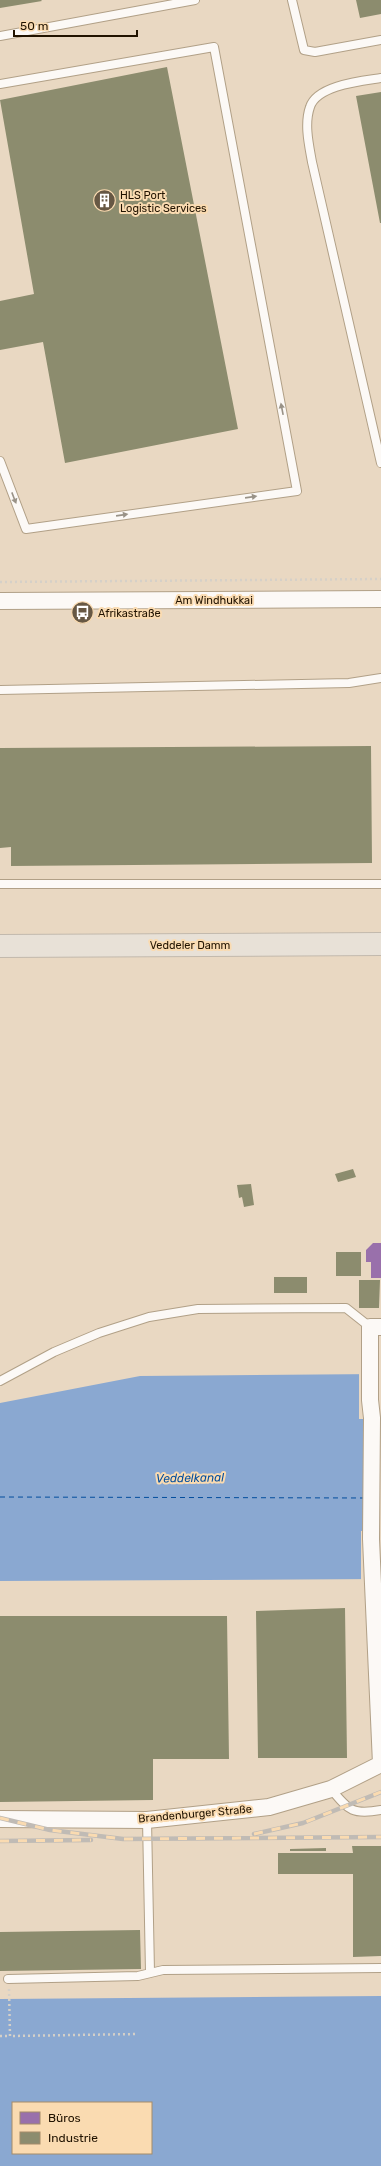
<svg xmlns="http://www.w3.org/2000/svg" width="381" height="2166" viewBox="0 0 381 2166" font-family="Rubik,sans-serif">
	<style>
		.water { fill: #8aa8d1; fill-rule: evenodd }
		.pier { fill: #e9d8c2 }
		.offices { fill: #9970ab }
		.industry { fill: #8c8c6e }
		.lines { fill: none; stroke-linecap: round; stroke-linejoin: round }
		.ferry { stroke: #024d9d; stroke-width: 1; stroke-dasharray: 5 4; stroke-linecap: butt }
		.service-casing { stroke: #b1a087; stroke-width: 10 }
		.minor-casing { stroke: #b1a087; stroke-width: 18 }
		.primary-casing { stroke: #c2b9ad; stroke-width: 24 }
		.path { stroke: #d5d0c8; stroke-width: 2.5; stroke-dasharray: 2 3; stroke-linecap: butt }
		.service { stroke: #fcf9f6; stroke-width: 8 }
		.minor { stroke: #fcf9f6; stroke-width: 16 }
		.primary { stroke: #e8e1d7; stroke-width: 22 }
		.rail-casing { stroke: #c0bbb5; stroke-width: 4.5 }
		.rail { stroke: #fadbb1; stroke-width: 3; stroke-dasharray: 9; stroke-linecap: butt }
		.oneway { fill: #999287 }
		.labels { text-anchor: middle; dominant-baseline: central; stroke-width: 4; stroke-linejoin: round; paint-order: stroke }
		.poi-label { font-size: 11px; fill: #211300; stroke: #fadbb1; text-anchor: start }
		.street-label { font-size: 11px; fill: #211300; stroke: #fadbb1 }
		.water-label { font-size: 12px; font-style: italic; fill: #024d9d; stroke: #fadbb1 }
	</style>
	<rect width="100%" height="100%" fill="#e9d8c2"/>
	<path class="water" d="M381 1374V1579L0 1581V1403L140 1376Z
		M381 1996V2166H0V1999ZM13 2103H151V2153H13Z"/>
	<path class="pier" d="M359 1372H381V1581H361V1531L368 1530 367 1419H359Z"/>
	<path class="offices" d="M373 1243H381V1278H371V1262H366V1250Z"/>
	<path class="industry" d="M0 0H41L42 1 0 8Z
		M356 0H381V14L360 18Z
		M167 67 238 429 65 463 43 342 0 350V301L34 294 0 100Z
		M381 92V223H380L356 96Z
		M371 746 372 863 11 866V847L0 848V748Z
		M353 1169 356 1177 338 1182 335 1174Z
		M251 1184 254 1205 244 1207 242 1197 239 1198 237 1185Z
		M336 1252H361V1276H336Z
		M274 1277H307V1293H274Z
		M359 1280H380L379 1308H359Z
		M345 1608 347 1758H258L256 1611Z
		M0 1616H227L229 1759H153V1800L0 1802Z
		M352 1846H381V1956L353 1957V1874H278V1853H353Z
		M326 1848V1851H290V1849Z
		M140 1930 141 1969 0 1971V1932Z"/>
	<g class="lines">
		<path class="ferry" d="M0 1497 363 1498"/>
		<defs>
			<path id="service" d="M292 0 304 50 315 52 381 40
				M0 36 195 0
				M381 78C362 81 317 85 310 107 304 124 309 145 312 162L381 463
				M0 84 214 47 297 491 26 529 0 461
				M0 690 349 683 381 678
				M0 884H381
				M0 1381 54 1352 99 1333 149 1317 198 1309 346 1308 370 1327
				M331 1789C349 1811 353 1815 381 1810
				M147 1820 150 1972
				M8 1979 138 1976 163 1970 381 1968"/>
			<path id="minor" d="M0 601 381 599
				M381 1764 371 1539 372 1418 370 1400V1327H381
				M0 1819 147 1820 269 1807 331 1789 381 1764"/>
			<path id="primary" d="M0 946 381 944"/>
		</defs>
		<use href="#service" class="service-casing"/>
		<use href="#minor" class="minor-casing"/>
		<use href="#primary" class="primary-casing"/>
		<path class="path" d="M0 582 381 579
			M9 1989 10 2036 138 2034
			M0 2036H10"/>
		<use href="#service" class="service"/>
		<use href="#minor" class="minor"/>
		<use href="#primary" class="primary"/>
		<defs>
			<path id="rail" d="M0 1818 50 1830 123 1839 381 1837
				M254 1834 303 1823 381 1792
				M0 1841 91 1840"/>
		</defs>
		<use href="#rail" class="rail-casing"/>
		<use href="#rail" class="rail"/>
	</g>
	<defs><path id="oneway-solid" d="M-6-.8H1V-3.2L6.5 0L1 3.2V.8H-6Z"/></defs>
	<g class="oneway">
		<use href="#oneway-solid" transform="translate(282 409) rotate(-101)"/>
		<use href="#oneway-solid" transform="translate(251 497) rotate(-8)"/>
		<use href="#oneway-solid" transform="translate(14 498) rotate(69)"/>
		<use href="#oneway-solid" transform="translate(122 515) rotate(-8)"/>
	</g>
	<defs>
		<symbol id="building-disc" viewBox="-11 -11 22 22"><circle r="9.5" fill="#675844" stroke="#fadbb1"/><path d="M-4-6H4V6H1V3H-1V6H-4ZM-2.5-4.3h1.7v1.8h-1.7ZM.8-4.3h1.7v1.8H.8ZM-2.5-1h1.7V.8h-1.7ZM.8-1h1.7V.8H.8Z" fill="#fff"/></symbol>
		<symbol id="bus-disc" viewBox="-11 -11 22 22"><circle r="9.5" fill="#675844" stroke="#fadbb1"/><path d="M-5-6H5V4H4V6H2V4H-2V6H-4V4H-5ZM-3.5-4V0h7V-4ZM-3.5 1.2v1.5H-2V1.2ZM2 1.2v1.5H3.5V1.2Z" fill="#fff"/></symbol>
	</defs>
	<g fill-rule="evenodd">
		<use href="#building-disc" x="92" y="188" width="25" height="25"/>
		<use href="#bus-disc" x="70" y="600" width="25" height="25"/>
	</g>
	<g class="labels">
		<g class="poi-label">
			<text x="120" y="195">HLS Port<tspan x="120" dy="13">Logistic Services</tspan></text>
			<text x="98" y="613">Afrikastraße</text>
		</g>
		<g class="street-label">
			<text x="214" y="600">Am Windhukkai</text>
			<text x="190" y="945">Veddeler Damm</text>
			<text transform="translate(195 1814) rotate(-5)">Brandenburger Straße</text>
		</g>
		<g class="water-label">
			<text transform="translate(190 1478) rotate(-1)">Veddelkanal</text>
		</g>
	</g>
	<rect x="12" y="2102" width="140" height="52" fill="#fadbb1" stroke="#a38b6a"/>
	<rect x="20" y="2112" width="20" height="12" fill="#9970ab" stroke="#a38b6a"/>
	<text x="48" y="2122" font-size="12" fill="#211300">Büros</text>
	<rect x="20" y="2132" width="20" height="12" fill="#8c8c6e" stroke="#a38b6a"/>
	<text x="48" y="2142" font-size="12" fill="#211300">Industrie</text>
	<path d="M14 30v6h123v-6" fill="none" stroke="#211300" stroke-width="2"/>
	<text x="20" y="30" font-size="12" fill="#211300" stroke="#fadbb1" stroke-width="3" paint-order="stroke">50 m</text>
</svg>
